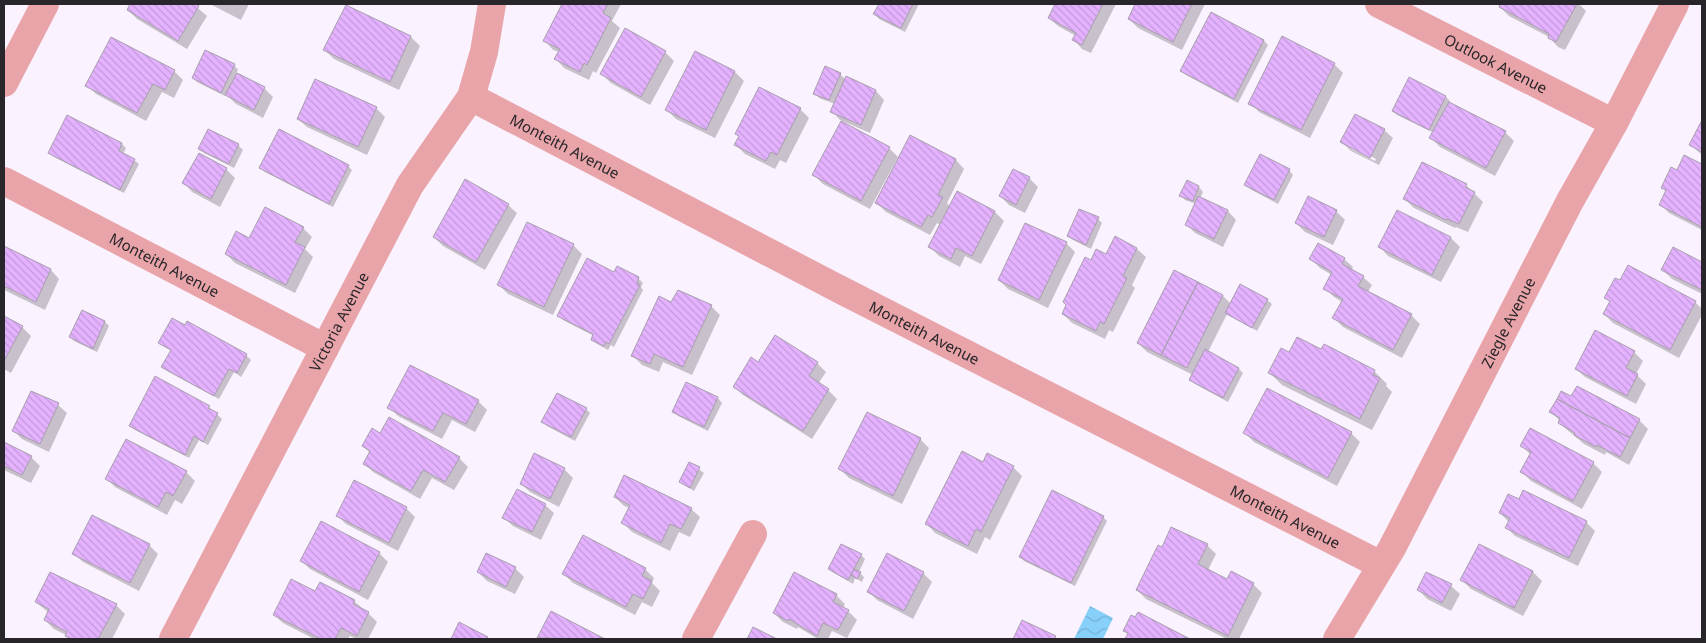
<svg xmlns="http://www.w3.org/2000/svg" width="1706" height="643" viewBox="0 0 1706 643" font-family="'Noto Sans',sans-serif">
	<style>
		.water { fill: url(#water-waves) }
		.shadow { fill: #0003; fill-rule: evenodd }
		.building { fill: url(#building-back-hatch); stroke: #a7a0ab }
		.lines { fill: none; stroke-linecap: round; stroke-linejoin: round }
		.minor { stroke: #e8a4a9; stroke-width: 28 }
		.labels { text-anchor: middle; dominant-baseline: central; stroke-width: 4.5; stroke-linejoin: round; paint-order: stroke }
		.street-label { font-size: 15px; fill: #28262a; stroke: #fff }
	</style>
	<defs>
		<pattern id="water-waves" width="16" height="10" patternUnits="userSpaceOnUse" patternTransform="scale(1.25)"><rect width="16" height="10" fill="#87d0fa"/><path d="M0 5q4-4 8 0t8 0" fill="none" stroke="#75b2d6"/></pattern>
		<pattern id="building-back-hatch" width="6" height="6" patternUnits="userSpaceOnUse" patternTransform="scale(1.25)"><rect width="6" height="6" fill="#e4b2ff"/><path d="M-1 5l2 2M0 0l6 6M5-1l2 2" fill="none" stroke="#c499db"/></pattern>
	</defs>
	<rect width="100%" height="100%" fill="#faf2fe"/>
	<path class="water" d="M1090 606 1113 618 1103 639H1074Z"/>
	<path class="shadow" d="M132 4H193L207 16 187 49 137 19 128 10Z
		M210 4H249L241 20Z
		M564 4H621L612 21 620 28 596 73 593 71 589 80 564 68 556 59 559 52 553 50 545 41Z
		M880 4H919L905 32 879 19 875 14Z
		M1056 4H1116L1091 53 1082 49 1074 40 1076 36 1058 26 1049 18Z
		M1137 4H1205L1182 50 1138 28 1129 19Z
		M1502 4H1579L1586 11 1565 50 1558 47 1549 37 1509 16 1500 7Z
		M346 6 411 37 420 46 399 90 334 59 325 50Z
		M1212 14 1264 41 1268 45 1238 103 1186 75 1182 71Z
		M665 52 674 61 650 105 611 83 602 74Z
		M696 52 735 72 744 81 715 138 676 119 667 110Z
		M1334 64 1343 73 1310 138 1259 112 1250 103Z
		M234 65 238 70 236 74 264 88 273 97 263 118 236 104 226 94 225 96 197 82 193 78Z
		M174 71 183 80 174 98 162 92 146 121 96 94 87 85Z
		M840 74 846 80 876 91 884 100 870 133 840 120 832 111 835 104 819 98 815 93Z
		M1446 97 1450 101 1449 103 1505 132 1514 141 1495 176 1440 147 1431 138 1434 133 1397 115 1393 111Z
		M376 108 385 117 367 155 307 127 298 119Z
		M800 109 809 118 786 163 780 160 775 169 745 154 736 145 740 137 736 134Z
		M1702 122V155L1691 145Z
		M1384 130 1393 138 1379 165 1351 151 1342 142ZM1351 146 1376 159 1375 161 1351 149Z
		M911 137 956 160 964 169 947 203 950 207 958 193 995 212 1004 221 981 264 965 256 960 267 939 256 930 247 941 225 937 223 930 235 886 212 877 203Z
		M122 144 126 148 123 154 134 160 139 164 124 193 54 157 49 153Z
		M238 145 243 150 234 168 204 153 200 149Z
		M889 148 898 157 870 209 823 184 814 175Z
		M1685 157 1702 166V230L1669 213 1660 204 1666 192 1662 187 1677 172Z
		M348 166 352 170 333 207 265 172 261 168Z
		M226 169 235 178 220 207 192 192 184 183Z
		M1289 170 1293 175 1278 204 1250 189 1245 185Z
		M1013 171 1029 178 1038 187 1025 213 1009 205 1000 196Z
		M1187 182 1199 187 1203 192 1200 198 1228 211 1236 220 1223 247 1195 233 1186 224 1196 204 1185 200 1181 195Z
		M1466 185 1483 202 1468 232 1456 227 1455 228 1414 208 1405 199Z
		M508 205 517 213 485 270 443 246 434 237Z
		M1336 211 1345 220 1333 245 1305 232 1296 223Z
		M1397 211 1451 238 1460 247 1441 282 1388 256 1380 247Z
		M1098 219 1102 223 1091 249 1073 240 1068 236Z
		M303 228 312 237 305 249 313 257 295 293 235 263 226 254Z
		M1116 237 1137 249 1146 257 1132 285 1135 288 1113 332 1109 330 1105 339 1072 323 1063 314 1092 262 1107 256Z
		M1066 243 1075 252 1048 308 1008 289 999 280Z
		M573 245 582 254 553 315 508 294 499 285Z
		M4 247 51 270 59 279 45 310 4 290Z
		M1673 249 1702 263V294L1672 279 1663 270Z
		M1311 259H1344L1353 267 1351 271 1363 277 1372 285 1368 292 1411 315 1420 324 1402 358 1343 327 1334 318 1342 302 1334 297 1325 288 1332 275 1320 268Z
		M1628 267 1695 302 1702 309V315L1679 358 1613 323 1604 314 1610 302 1606 298 1621 282Z
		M1174 272 1223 296 1231 304 1267 300 1272 304 1257 331 1227 314 1208 352 1239 369 1243 373 1228 402 1195 384 1191 380 1193 375 1147 352 1138 343Z
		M614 273 638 278 643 283 641 287 643 290 614 347 611 345 608 350 597 344 592 340 594 336 563 320 559 316Z
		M672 303 711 306 720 315 692 375 663 362 659 372 642 365 633 356Z
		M82 311 105 322 109 326 97 352 74 341 70 337Z
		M4 317 22 327 31 336 11 373 4 369Z
		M187 323 246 355 251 360 241 377 234 372 219 399 167 371 163 367 171 351 160 343 185 326Z
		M1322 351 1374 371 1387 384 1386 386 1392 392 1372 430 1282 385 1270 373 1290 354Z
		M1634 352 1643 361 1636 374 1646 384 1636 404 1585 377 1576 369Z
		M758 363H817L826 372 818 384 828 390 837 399 812 439 743 395 734 386Z
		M155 378 209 407 222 419 208 445 199 440 189 458 135 430 131 425Z
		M687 384 718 398 722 403 708 431 678 416 674 412Z
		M1268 390 1351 433 1360 442 1337 486 1254 442 1245 433Z
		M1572 398 1639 420 1648 429 1629 465 1606 452 1605 455 1584 444 1559 423 1560 421 1551 412Z
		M478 401 487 410 475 432 452 420 442 439 398 416 389 407Z
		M58 405 67 413 49 452 22 439 13 430Z
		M586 409 590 413 575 441 547 426 543 422Z
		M381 434 459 458 468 467 454 490 432 478 420 499 373 472 365 464 370 453 363 446Z
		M920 439 929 448 902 504 849 478 840 469Z
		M4 444 31 457 40 466 31 483 4 470Z
		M1522 446 1593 463 1602 472 1582 509 1531 481 1522 472 1531 455Z
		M690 463 704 473 694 491 680 482Z
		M983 464 1013 467 1022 476 990 540 985 537 977 554 935 533 927 524Z
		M564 469 573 478 559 507 530 492 521 484Z
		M186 472 195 481 182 504 175 500 167 515 115 487 106 478Z
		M615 497 691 509 700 517 690 537 679 532 670 551 632 532 623 523 630 508 624 506Z
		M545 505 554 513 541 540 513 526 504 518Z
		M406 508 415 517 398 551 346 524 337 515Z
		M1500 513 1586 522 1595 531 1578 566 1515 536 1506 527 1509 522Z
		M1103 517 1107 521 1075 586 1024 561 1020 556Z
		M583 537 645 569 654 578 652 583 660 591 652 607 642 602 635 615 573 583 564 574Z
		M149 545 158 554 139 591 83 562 74 554Z
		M1207 545 1216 554 1208 570 1228 580 1253 584 1262 593 1239 639H1227L1146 599 1137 590 1162 548Z
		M1480 545 1533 572 1542 581 1523 616 1471 589 1462 580Z
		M379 553 388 562 368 600 310 569 301 560Z
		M861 555 865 559 859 572 864 577 862 582 855 578 853 584 834 573 830 569Z
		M515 568 524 577 515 594 487 581 478 572Z
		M923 573 932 582 913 619 877 600 868 591Z
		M1451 586 1460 594 1451 611 1427 599 1419 590Z
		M316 593 354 601 368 613 377 622 368 639H357L350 636 348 639H314L283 623 274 615Z
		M836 595 845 604 843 608 848 611 857 620 847 638 832 631 828 639H818L798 627 797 629 783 622 774 613Z
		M36 602 116 605 125 614 112 639H71L66 635 54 629 45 620 49 613Z
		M551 613 602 639H539L538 638Z
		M1138 614 1188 639H1126L1129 635 1125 631Z
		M1022 622 1055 637 1057 639H1014Z"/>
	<path class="building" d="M130 4H196L199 6 178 41 127 10Z
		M562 4H608L603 13 611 18 587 65 584 63 580 72 554 59 560 49 543 41Z
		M879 4H913L901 28 873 14Z
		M1055 4H1103L1082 45 1072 40 1076 33 1048 18Z
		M1135 4H1192L1173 42 1128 19Z
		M1500 4H1577L1556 42 1548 38 1549 34 1499 7Z
		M346 5 411 36 390 82 323 50Z
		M1211 12 1264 40 1234 99 1180 71Z
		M625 28 666 51 641 97 600 74Z
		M1282 36 1335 63 1301 130 1248 104Z
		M111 37 175 70 165 90 153 84 137 113 85 86Z
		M205 50 235 64 221 93 192 78Z
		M695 51 735 71 706 130 665 110Z
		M825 66 841 73 829 100 813 94Z
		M237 73 265 87 254 110 225 95Z
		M846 76 876 90 861 125 830 112Z
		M1409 77 1446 96 1429 130 1392 111Z
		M315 79 377 107 358 147 297 119Z
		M759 87 801 108 777 155 771 152 766 161 734 145 739 136 735 134Z
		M1449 102 1506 131 1486 168 1429 138Z
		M1355 114 1385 129 1370 158 1340 142Z
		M67 115 122 143 119 151 135 159 120 190 48 153Z
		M1702 120V152L1689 145Z
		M841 121 890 147 861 201 812 175Z
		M208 129 239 144 229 164 198 149Z
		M279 129 349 165 329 204 259 168Z
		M910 135 956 159 938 195 943 197 932 217 928 215 921 227 875 203Z
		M199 153 227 168 211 199 182 183Z
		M1260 154 1290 169 1274 200 1244 185Z
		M1684 155 1702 164V227L1659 205 1666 190 1661 188 1671 167 1677 170Z
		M1422 162 1467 184 1465 187 1475 192 1459 224 1447 219 1446 220 1403 199Z
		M1013 169 1030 177 1016 205 999 196Z
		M465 179 509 204 476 262 433 237Z
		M1187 180 1199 186 1193 201 1179 196Z
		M957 191 995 211 972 256 956 248 951 259 928 247Z
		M1198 196 1228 210 1214 239 1185 225Z
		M1308 196 1337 210 1324 237 1295 223Z
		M265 207 304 227 295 242 305 247 286 285 225 254 236 231 249 238Z
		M1079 209 1099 217 1086 245 1067 236Z
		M1397 210 1451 237 1432 275 1378 247Z
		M527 222 574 244 544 307 497 285Z
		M1025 223 1067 242 1039 300 998 280Z
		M1115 236 1137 248 1123 276 1127 278 1104 324 1100 322 1096 331 1062 314 1066 305 1063 302 1085 257 1091 260 1096 249 1106 254Z
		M1318 243 1345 258 1342 264 1364 276 1358 286 1412 314 1393 350 1332 318 1343 299 1323 289 1332 272 1309 259Z
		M4 246 51 269 36 302 4 286Z
		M1673 247 1702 262V290L1661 270Z
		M587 258 614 272 617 266 639 277 637 283 640 285 609 344 606 342 604 346 591 340 593 334 557 316Z
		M1628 265 1696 301 1670 350 1603 314 1610 301 1604 298 1615 278 1620 280Z
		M1174 270 1198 282 1161 355 1137 343Z
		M1198 282 1223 295 1187 368 1161 355Z
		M1240 284 1268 299 1252 328 1225 313Z
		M678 290 712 305 683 367 654 354 650 364 631 356 659 296 671 302Z
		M82 310 105 321 93 349 69 337Z
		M4 316 23 326 4 361Z
		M172 318 185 325 187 321 247 354 237 373 229 369 214 396 161 367 171 350 158 343Z
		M1595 330 1635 351 1626 368 1638 374 1627 396 1575 369Z
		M775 335 818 362 809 376 829 389 803 431 733 387 751 357 758 362Z
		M1297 337 1321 349 1324 344 1375 370 1373 375 1380 378 1360 419 1268 373 1281 348 1289 352Z
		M1205 349 1239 368 1223 398 1189 380Z
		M410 365 479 400 466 424 443 413 433 431 387 408Z
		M155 376 210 406 208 408 218 413 203 442 194 436 185 455 129 426Z
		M686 382 718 397 704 427 672 412Z
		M1577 386 1640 419 1630 438 1557 399 1561 391 1571 396Z
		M1267 388 1352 432 1328 478 1243 433Z
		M31 391 59 403 40 444 12 431Z
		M557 393 587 408 571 437 541 422Z
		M1557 399 1630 438 1620 457 1597 445 1596 447 1574 435 1575 433 1558 423 1560 418 1549 412Z
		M867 412 921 438 893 496 838 469Z
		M389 417 460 457 445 482 423 470 411 491 363 464 370 451 362 446 372 428 380 433Z
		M1530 428 1594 462 1573 501 1520 472 1531 452 1520 446Z
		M126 439 187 471 173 496 166 492 158 507 105 479Z
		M4 442 32 456 22 475 4 466Z
		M962 451 983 462 987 453 1014 466 981 532 976 529 968 546 925 524Z
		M534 453 565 468 550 499 520 484Z
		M689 462 700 467 690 488 679 482Z
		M624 475 692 508 681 529 670 524 661 543 621 523 630 505 614 497Z
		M354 480 407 507 389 543 336 516Z
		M517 489 546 504 532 532 502 518Z
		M1052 490 1104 516 1071 583 1019 557Z
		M1523 490 1587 521 1569 558 1505 528 1510 518 1499 513 1508 494 1519 499Z
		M92 515 150 544 130 583 72 554Z
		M321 521 380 552 359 592 300 561Z
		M1171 527 1208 544 1198 564 1227 579 1231 571 1254 583 1228 636 1136 590 1158 545 1162 547Z
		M583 535 646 568 642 576 652 581 643 599 633 594 626 607 562 574Z
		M841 544 862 554 848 580 828 569Z
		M1479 544 1533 571 1514 608 1460 580Z
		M486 553 516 567 506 587 477 572Z
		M887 553 924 572 904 611 867 592Z
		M854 569 861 572 857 579 851 575Z
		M50 572 117 604 98 639H72L65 636 67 632 44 620 49 609 35 602Z
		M794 572 837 594 833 602 849 610 838 630 823 623 817 636 789 619 788 621 773 613Z
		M1426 572 1452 584 1442 603 1417 590Z
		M291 579 315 591 320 582 355 600 353 604 369 612 357 636 341 628 335 639H321L273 615Z
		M551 611 605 639 537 638Z
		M1138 612 1190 639H1125L1128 633 1123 631 1131 615 1135 617Z
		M1022 620 1056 636 1054 639H1013Z
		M459 622 488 637 486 639H451Z
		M753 627 777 639H747Z"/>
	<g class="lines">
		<g class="minor">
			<path id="s1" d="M1379 4 1614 123"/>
			<path d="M4 83 45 4"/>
			<path id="s2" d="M471 97 839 289 1381 565"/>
			<path id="s3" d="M4 181 325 348"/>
			<path id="s4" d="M173 639 410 185 471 97 484 52 492 4"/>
			<path d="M696 639 753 534"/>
			<path id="s5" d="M1337 639 1392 548 1570 201 1614 123 1675 4"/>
		</g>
	</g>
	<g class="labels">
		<g class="street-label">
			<text stroke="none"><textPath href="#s1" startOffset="131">Outlook Avenue</textPath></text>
			<text stroke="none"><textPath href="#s2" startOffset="106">Monteith Avenue</textPath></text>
			<text stroke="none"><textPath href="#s3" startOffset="181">Monteith Avenue</textPath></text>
			<text stroke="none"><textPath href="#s4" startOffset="358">Victoria Avenue</textPath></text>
			<text stroke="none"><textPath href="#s5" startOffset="360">Ziegle Avenue</textPath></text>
			<text stroke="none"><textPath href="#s2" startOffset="511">Monteith Avenue</textPath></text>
			<text stroke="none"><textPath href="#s2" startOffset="916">Monteith Avenue</textPath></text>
		</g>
	</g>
	<rect width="1706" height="643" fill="none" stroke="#28262a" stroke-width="10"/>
</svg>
